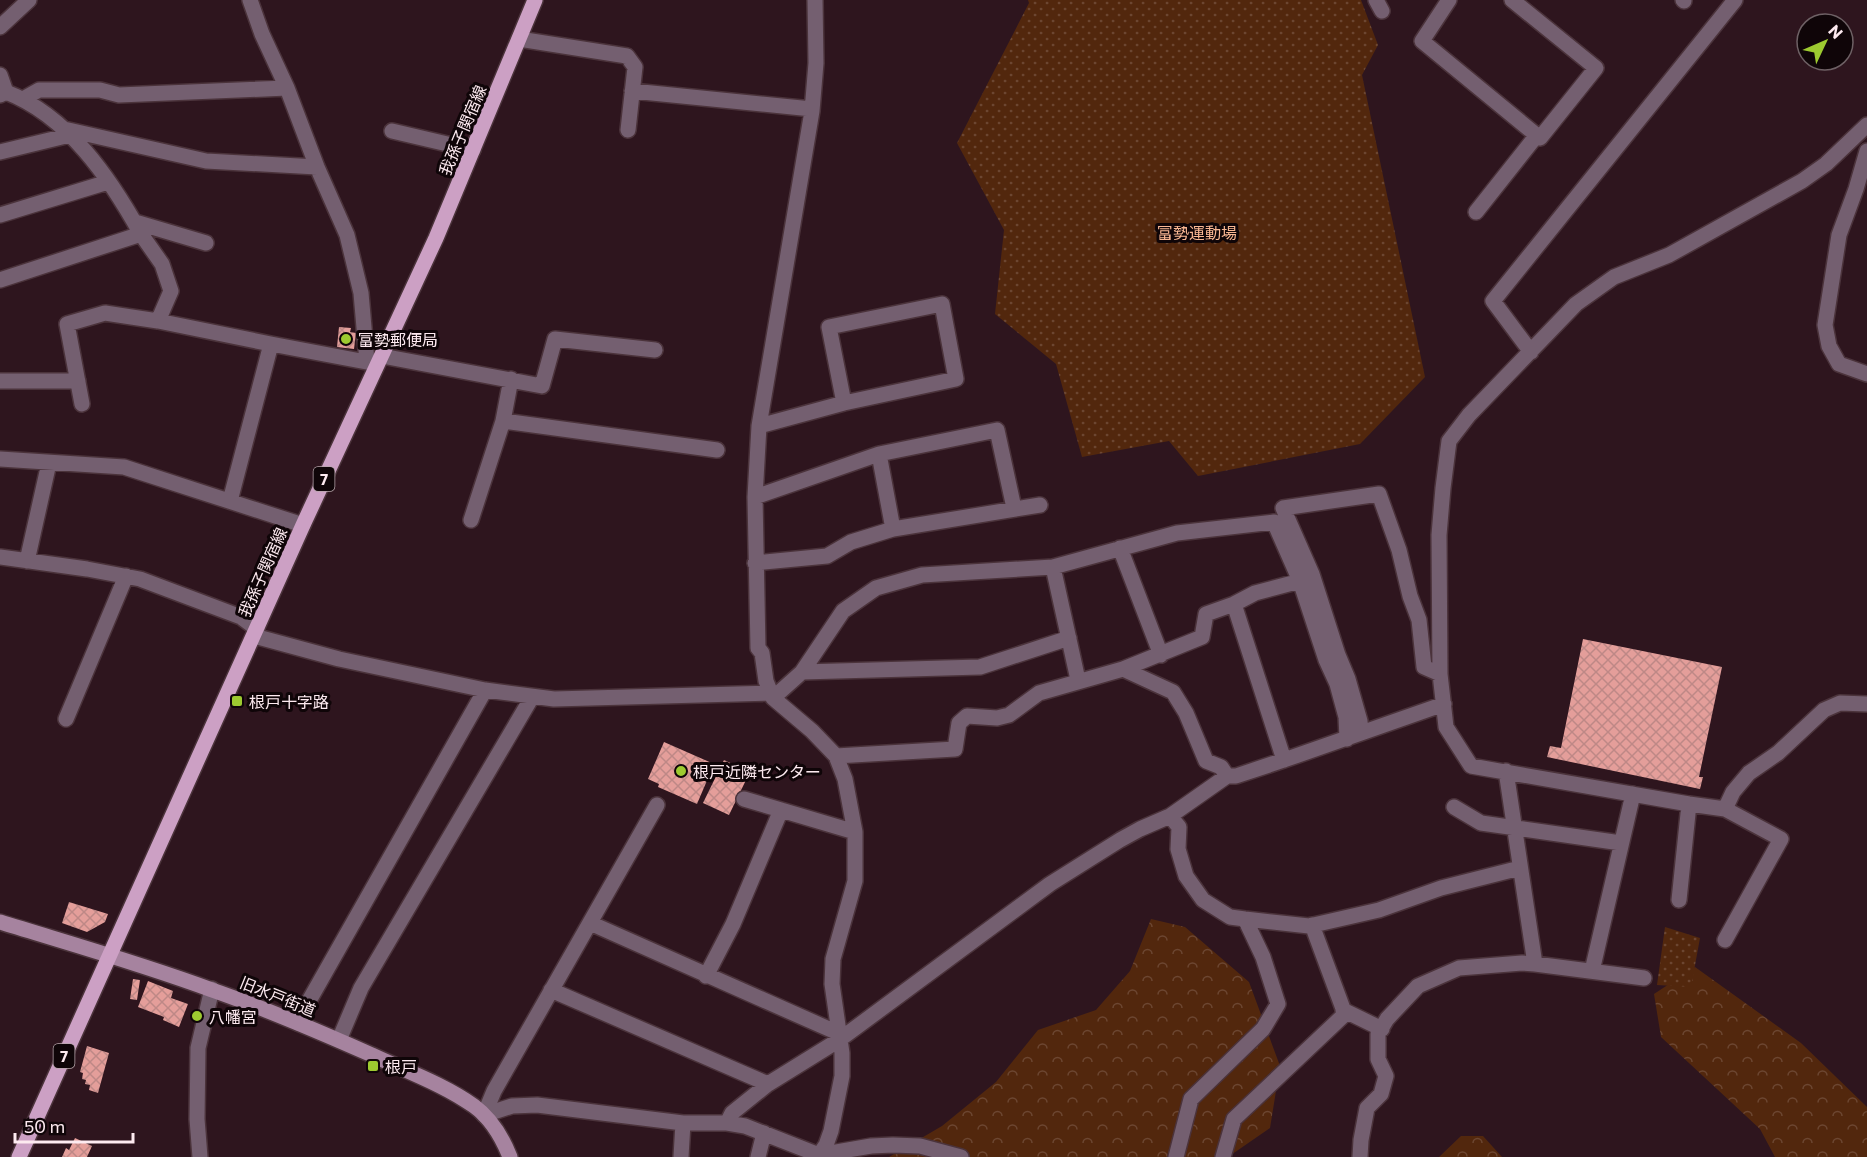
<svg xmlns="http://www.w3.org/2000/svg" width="1867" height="1157" viewBox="0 0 1867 1157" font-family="Commissioner,'Noto Sans JP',sans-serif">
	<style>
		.forest { fill: url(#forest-crowns) }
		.park { fill: url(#park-dots) }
		.building { fill: url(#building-cross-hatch) }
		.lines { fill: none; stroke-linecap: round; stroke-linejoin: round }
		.street-casing { stroke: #4b333b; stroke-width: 18 }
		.secondary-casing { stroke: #4b333b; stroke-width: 18 }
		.primary-casing { stroke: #4b333b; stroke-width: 18 }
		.street { stroke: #745f70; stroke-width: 15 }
		.secondary { stroke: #a6839f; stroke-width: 15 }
		.primary { stroke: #cca0c4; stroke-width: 15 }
		.poi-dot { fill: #9dca30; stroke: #0f0508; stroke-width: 2 }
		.labels { text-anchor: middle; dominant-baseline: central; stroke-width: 6; stroke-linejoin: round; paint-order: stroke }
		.shield { fill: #0f0508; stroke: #b6a5aa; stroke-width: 1.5 }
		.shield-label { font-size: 15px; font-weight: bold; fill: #fdeaf0 }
		.street-label { font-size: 16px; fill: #fdeaf0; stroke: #0f0508 }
		.park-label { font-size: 16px; fill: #fab894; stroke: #0f0508 }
		.poi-label { font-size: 16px; fill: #fdeaf0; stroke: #0f0508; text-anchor: start }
	</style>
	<defs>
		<pattern id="forest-crowns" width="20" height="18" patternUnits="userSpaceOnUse" patternTransform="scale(1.5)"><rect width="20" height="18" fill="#52270d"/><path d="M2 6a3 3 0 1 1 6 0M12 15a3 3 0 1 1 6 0" fill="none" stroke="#6c4631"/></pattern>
		<pattern id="park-dots" width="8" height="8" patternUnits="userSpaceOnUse" patternTransform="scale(1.5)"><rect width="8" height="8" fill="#52270d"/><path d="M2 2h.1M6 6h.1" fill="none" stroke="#6c4631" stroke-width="1.8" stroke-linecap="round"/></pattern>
		<pattern id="building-cross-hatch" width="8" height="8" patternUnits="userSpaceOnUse" patternTransform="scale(1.5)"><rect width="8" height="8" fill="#e49e9a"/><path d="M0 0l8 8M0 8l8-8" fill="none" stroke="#be8886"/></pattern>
	</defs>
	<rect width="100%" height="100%" fill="#2e151e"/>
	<path class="forest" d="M1151 919 1185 927 1249 982 1280 1066 1270 1128 1228 1157H889L942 1126 996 1082 1038 1030 1096 1010 1130 971Z
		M1695 967 1801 1043 1867 1107V1157H1775L1760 1129 1661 1037 1654 994Z
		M1461 1136H1483L1502 1157H1439Z"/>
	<path class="park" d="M1028 0H1361L1378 45 1362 75 1425 377 1360 444 1198 476 1169 441 1082 457 1056 364 995 314 1004 230 957 143 1029 3Z
		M1665 927 1700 938 1691 987 1657 985Z"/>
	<path class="building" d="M339 327 351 328 350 332 356 333 354 349 337 347Z
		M1583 639 1722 667 1699 777H1703L1700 789 1547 757 1550 746 1561 748Z
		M664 742 714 764 697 804 658 787 659 784 648 779Z
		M724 760 747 771 743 779 746 780 729 815 703 803Z
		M69 902 108 914 105 922 87 932 62 923Z
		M133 979 140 980 137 1000 130 999Z
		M148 981 173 991 171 998 188 1004 179 1027 163 1020 164 1017 138 1007Z
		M87 1046 109 1053 98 1093 89 1090 90 1085 85 1084 86 1080 82 1079 83 1073 80 1072Z
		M75 1138 92 1146 87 1157H62L66 1148 69 1150Z"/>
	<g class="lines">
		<defs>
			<path id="street" d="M250 0 262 34 287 88 317 167 347 235 361 293 367 362
				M815 0 816 63 812 111 759 426 755 497 758 648 762 653 766 681 773 698 812 731 836 756 845 779 855 832V881L833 959 832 984 842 1053V1076L831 1131 826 1145 818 1157
				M1376 0 1382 11
				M1449 0 1422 41 1540 138 1596 68 1512 0
				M1683 0 1684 1
				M0 27 29 0
				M519 39 627 56 635 67 628 130
				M0 75 6 92 0 95
				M632 91 812 109
				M6 92C68 116 110 178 141 234
				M23 99 39 90H100L119 95 287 88
				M64 129 206 161 317 167
				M392 131 473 150
				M1867 151 1856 189 1839 235 1825 325 1829 346 1839 364 1867 374
				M0 152 70 135
				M1476 212 1537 135
				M0 215 108 182
				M135 222 206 243
				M0 280 141 234 162 264 171 291 158 321
				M1531 352 1493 301 1735 0
				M382 356 542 386 555 339 655 350
				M511 379 503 421 717 450
				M0 381H78
				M82 404 67 324 105 313 158 321 271 344 377 364
				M759 426 844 403 956 379 942 304 829 327 844 403
				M879 454 893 529
				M0 459 124 467 303 525
				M755 497 879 454 997 430 1014 508
				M230 501 271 344
				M471 520 503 421
				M1120 548 1161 655
				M0 557 87 569 140 579 241 617 257 629
				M27 561 49 463
				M755 563 827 556 851 542 893 529 1040 505
				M1053 567 1078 680
				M1234 604 1284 760
				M254 636 339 659 485 690 554 699 770 693
				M1123 669 1173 692 1186 713 1206 761 1221 767 1227 776
				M802 672 980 667 1069 638
				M773 698 802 672 843 611 876 588 922 575 1053 567 1177 533 1274 522 1300 581 1326 660 1337 684 1346 717 1347 739
				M66 719 126 576
				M1361 733 1360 721 1348 679 1338 655 1312 574 1283 508 1379 494 1399 550 1410 596 1419 620 1424 667 1440 674
				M836 756 955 749 959 723 967 716 997 718 1009 715 1039 693 1123 669 1202 637 1206 614 1234 604 1255 593 1300 581
				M744 799 855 832
				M1454 807 1481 823 1621 843
				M1725 809 1733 792 1749 773 1778 753 1824 710 1840 703 1867 704
				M1170 816 1179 827 1178 849 1186 876 1203 900 1230 917 1245 919 1309 926 1379 910 1441 888 1520 868
				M1679 900 1689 804
				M590 923 838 1033
				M1725 940 1781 839 1725 809 1689 804 1471 766 1446 727 1440 674 1439 535 1443 488 1449 441 1469 415 1576 304 1614 277 1669 255 1802 181 1826 164 1867 125
				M1535 964 1644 978
				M1592 971 1633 794
				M706 976 733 924 781 810
				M551 990 768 1084
				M1343 1010 1382 1029
				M298 1023 301 1015 485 690
				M339 1040 361 988 532 697
				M484 1115 512 1106 537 1105 683 1123H727L745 1126 819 1155 871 1146 893 1145 920 1146 961 1157
				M484 1115 494 1091 657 805
				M727 1123 732 1113 768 1084 839 1040 1050 884 1120 840 1140 829 1170 816 1227 776H1236L1284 760 1444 704
				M200 1157 197 1119 198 1048 212 989
				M681 1157 683 1123
				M758 1157 764 1133
				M1176 1157 1191 1099 1263 1029 1278 1004 1263 957 1245 919
				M1223 1157 1234 1119 1345 1014 1312 925
				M1360 1157 1361 1140 1367 1108 1381 1094 1386 1076 1378 1059V1034L1387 1019 1418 986 1459 968 1522 963 1535 964 1506 771"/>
			<path id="secondary" d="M0 922C71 944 142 964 212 990 267 1009 320 1032 372 1055 406 1071 443 1084 474 1106 492 1119 502 1137 510 1157"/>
			<path id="primary" d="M19 1157 303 525 436 238 535 0"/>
		</defs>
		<use href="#street" class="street-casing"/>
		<use href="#secondary" class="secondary-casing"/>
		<use href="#primary" class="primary-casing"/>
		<use href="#street" class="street"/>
		<use href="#secondary" class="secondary"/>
		<use href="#primary" class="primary"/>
	</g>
	<g class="poi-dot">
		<circle cx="346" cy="339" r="6"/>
		<rect x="231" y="695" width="12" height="12" rx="3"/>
		<circle cx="681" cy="771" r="6"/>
		<circle cx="197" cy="1016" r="6"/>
		<rect x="367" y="1060" width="12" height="12" rx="3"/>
	</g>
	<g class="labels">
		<g class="shield">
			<rect x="313.5" y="467" width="21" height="24" rx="4.5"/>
			<rect x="53.5" y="1044" width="21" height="24" rx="4.5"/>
		</g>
		<g class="shield-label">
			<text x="324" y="479">7</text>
			<text x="64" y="1056">7</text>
		</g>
		<g class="street-label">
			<text transform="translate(462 130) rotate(-67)">我孫子関宿線</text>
			<text transform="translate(262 572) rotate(-66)">我孫子関宿線</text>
			<text transform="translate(278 996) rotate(22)">旧水戸街道</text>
		</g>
		<g class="park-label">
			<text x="1197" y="232">富勢運動場</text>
		</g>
		<g class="poi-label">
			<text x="358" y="339">富勢郵便局</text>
			<text x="249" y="701">根戸十字路</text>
			<text x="693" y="771">根戸近隣センター</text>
			<text x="209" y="1016">八幡宮</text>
			<text x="385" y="1066">根戸</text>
		</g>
	</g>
	<g transform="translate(1825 42) rotate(46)"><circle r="28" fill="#0f0508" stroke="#6e6165" stroke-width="1.5"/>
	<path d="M0-4.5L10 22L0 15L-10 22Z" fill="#9dca30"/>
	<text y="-9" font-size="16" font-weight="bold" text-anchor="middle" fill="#fdeaf0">N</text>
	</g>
	<path d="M15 1133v9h118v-9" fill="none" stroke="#fdeaf0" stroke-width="3"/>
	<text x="24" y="1133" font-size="18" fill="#fdeaf0" stroke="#0f0508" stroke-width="4.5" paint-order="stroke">50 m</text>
</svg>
